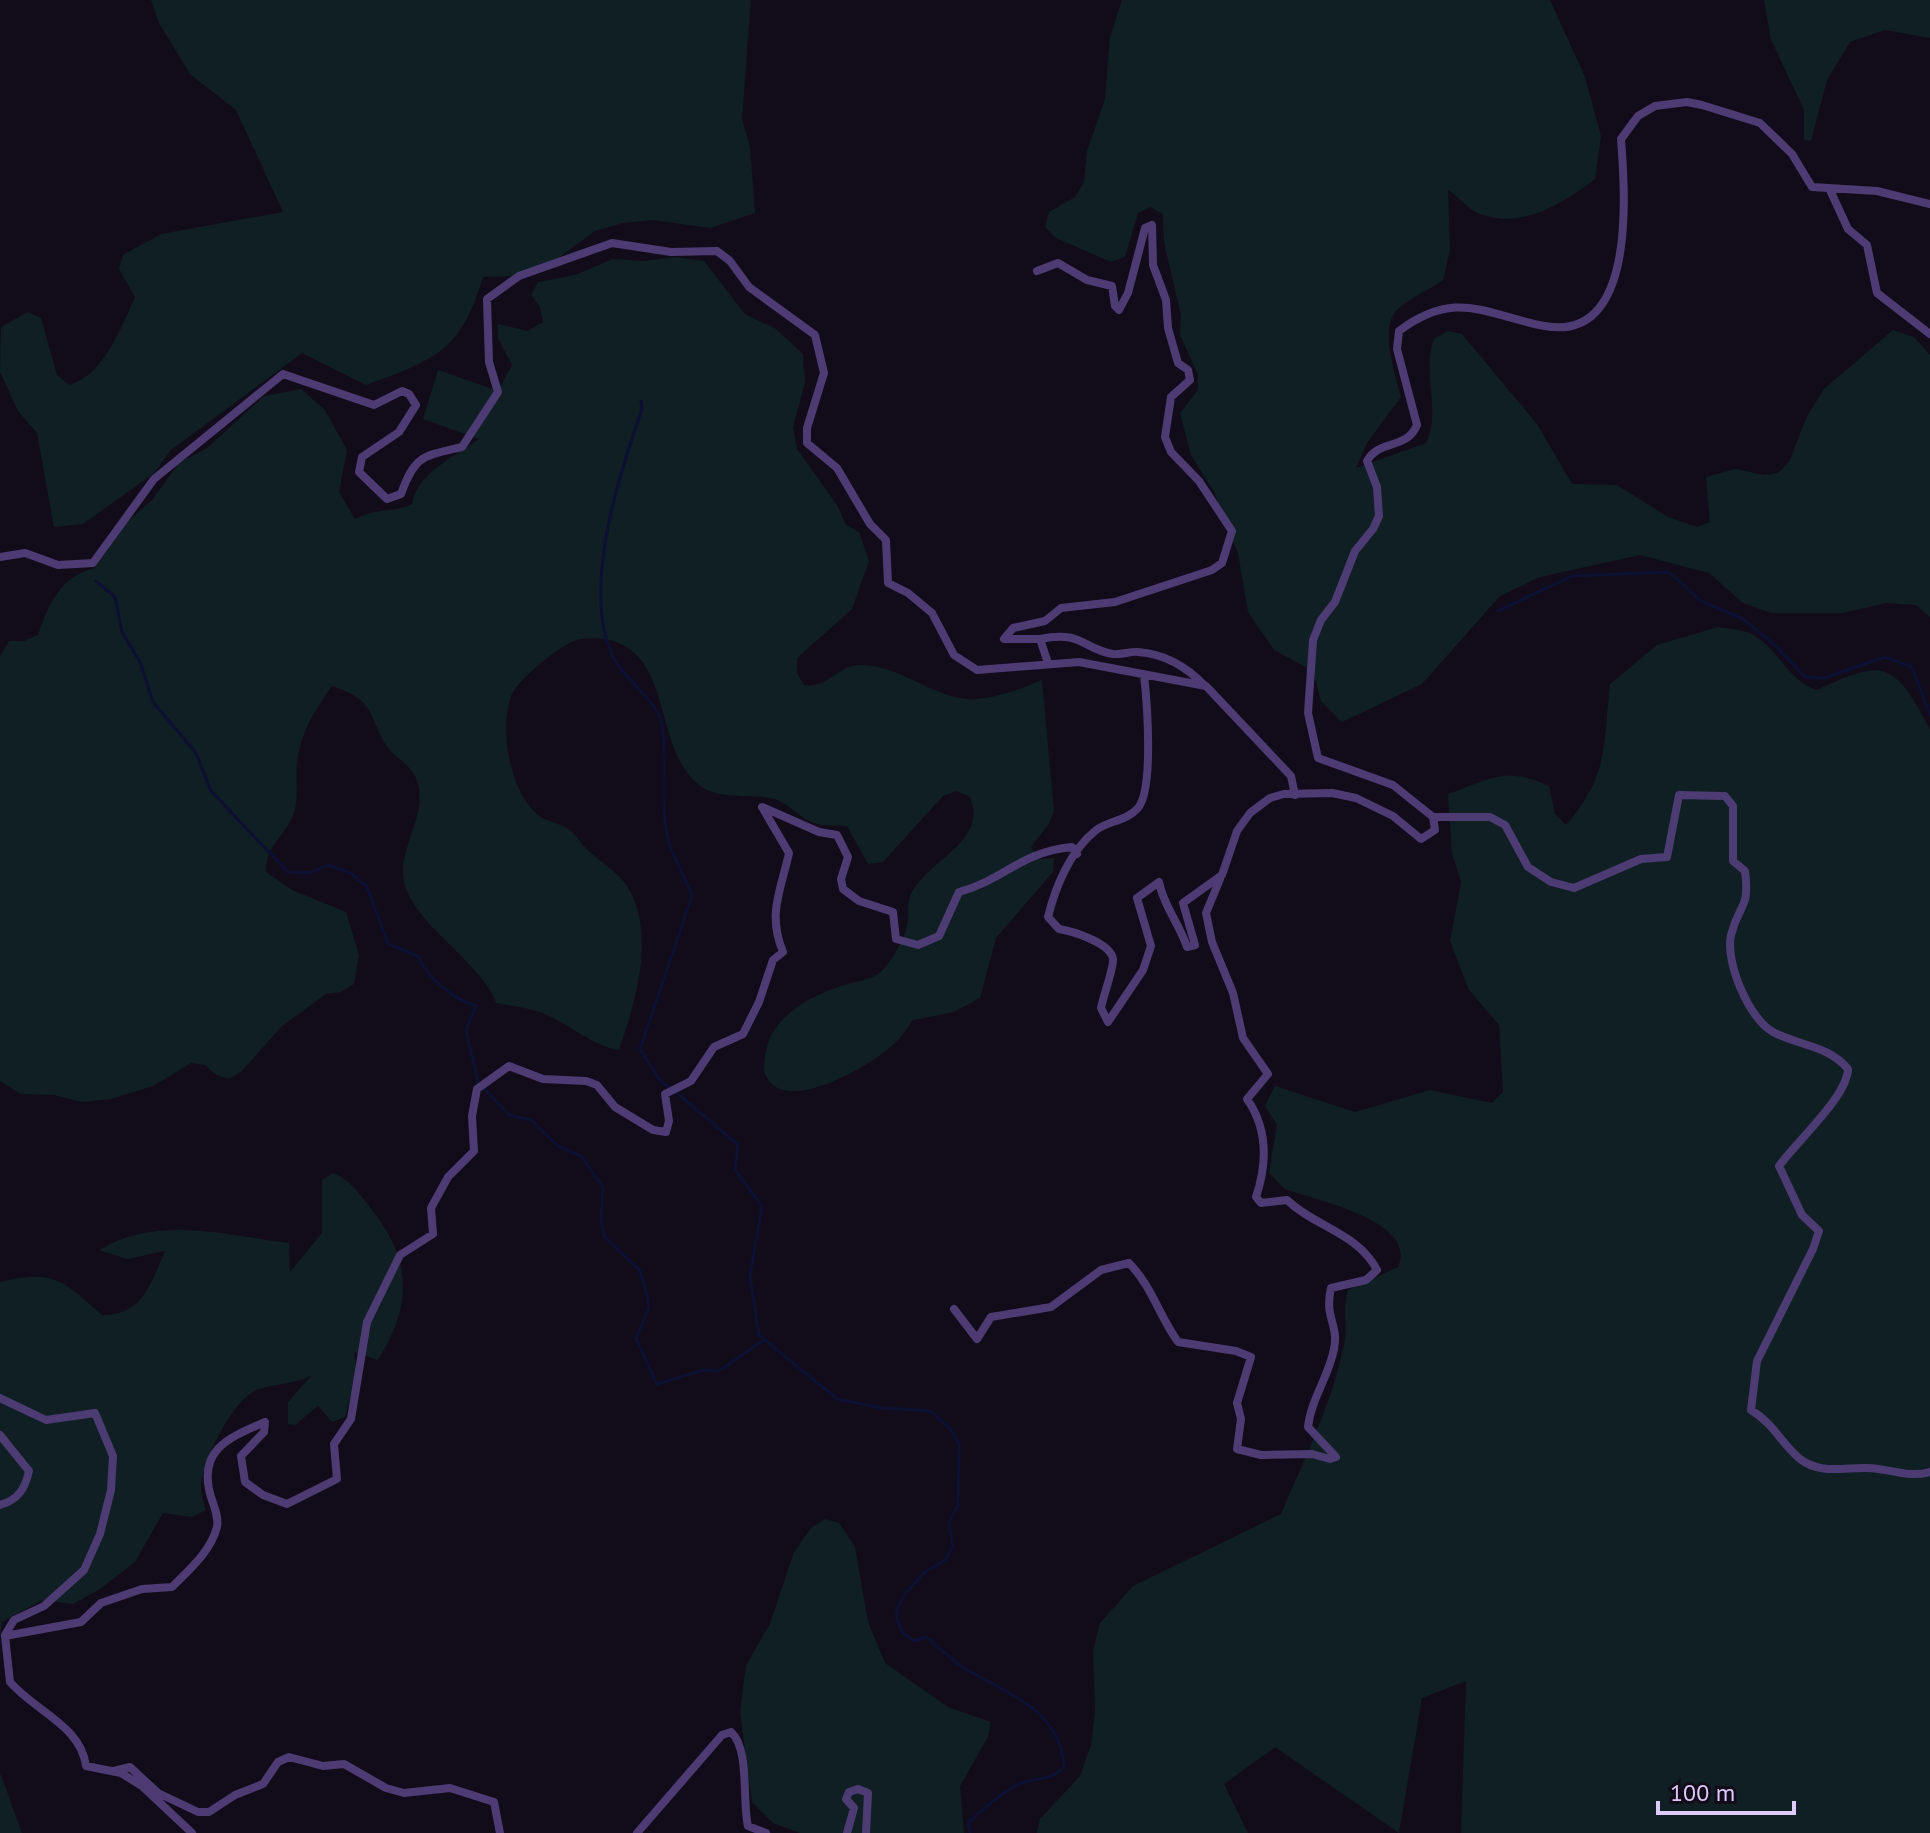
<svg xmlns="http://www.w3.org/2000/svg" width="1930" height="1833" viewBox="0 0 1930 1833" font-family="'PT Sans',sans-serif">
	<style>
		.green { fill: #101f23 }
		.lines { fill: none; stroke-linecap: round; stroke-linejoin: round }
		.stream { stroke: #0c1033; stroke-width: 3 }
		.street { stroke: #4d3c74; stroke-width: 8 }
	</style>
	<rect width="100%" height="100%" fill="#120c1a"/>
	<path class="green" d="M151 0H751L742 119 750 147 755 213 710 228 653 220 623 223 595 231 549 265 519 276 483 277C461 352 434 360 366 385L302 353 171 450 153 474 83 524 54 527 37 433 18 411 0 372 1 327 28 312 41 318 57 375 69 385C104 375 121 328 135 297L119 269 123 255 161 234 283 212 236 110 190 74 159 23Z
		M1122 0H1550L1585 77 1601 136 1595 179C1564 203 1520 231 1478 213 1467 208 1458 196 1448 190L1450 251 1443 280C1429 290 1407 299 1396 311 1379 331 1396 375 1401 397L1367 443 1356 468 1426 443C1442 411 1421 372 1434 339L1447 331 1462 334 1537 424 1572 484 1617 485 1668 517 1697 527 1710 522 1706 477 1735 469 1764 475 1778 473 1789 462 1807 416 1824 389 1893 330 1914 337 1930 355V617L1916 605 1886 603 1843 613H1771L1743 603 1709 573 1640 555 1540 577 1500 596 1422 684 1342 722 1321 701 1313 671 1274 650 1248 612 1238 553 1214 492 1191 455 1180 413 1198 390V375L1180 335 1181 315 1164 243 1163 214 1150 207 1138 213 1125 257 1111 262 1056 238 1045 227 1049 212 1075 197 1084 182 1087 151 1105 99 1110 37Z
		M1764 0H1930V38L1885 30 1850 42 1827 80 1811 141 1804 140V110L1771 40Z
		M675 257 704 261 745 314 776 329 803 354 805 383 793 427 797 449 837 505 846 525 859 532 869 561 852 609 797 658V673L804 685C826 689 838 666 859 665 902 664 936 702 977 699 999 697 1021 689 1042 680L1054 811 1049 824 1031 847 1039 859 1054 858 1053 872 996 938 980 998 954 1012 913 1020C907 1028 901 1038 894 1044 873 1064 786 1117 766 1076 762 1068 765 1055 767 1047 775 1014 813 995 844 985 854 982 870 980 878 974 890 966 907 935 908 921 909 907 906 900 915 887 935 858 988 838 970 797L957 791 943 796 883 862 868 864 847 826C837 825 821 827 811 822 798 816 789 804 775 799 753 793 719 801 699 785 653 749 674 657 610 640 603 638 588 638 580 639 563 642 517 680 511 696 499 730 510 792 538 815 548 823 562 823 571 831 577 836 581 844 587 849 601 864 620 872 630 891 655 941 635 1002 619 1050 592 1046 567 1022 540 1012 526 1007 510 1006 496 1003 484 966 422 930 406 889 392 853 433 812 415 776 409 764 394 757 386 745 366 710 375 701 332 686 314 712 301 731 297 763 295 783 301 805 289 824 278 841 266 849 266 872L292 890 346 912 359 955 354 984 341 992 326 994 281 1027 241 1072 229 1079 216 1075 205 1065 191 1063 153 1086 111 1099 82 1102 54 1095 21 1094 0 1081V657L9 641H24L38 635C49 603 61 576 95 568L128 521 152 500 179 463 207 448 264 396 301 389 325 410 347 450 339 492 355 519C375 508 393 513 412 504 417 473 454 457 479 439L423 419 438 370 498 391 512 365 498 338V324L528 331 543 322 540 307 531 295 538 282 575 275 613 259 644 261Z
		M1718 627C1727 629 1740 629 1749 633 1778 646 1787 681 1817 690 1885 658 1894 662 1930 729V1833H1461L1466 1681 1422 1698 1399 1833 1275 1747 1224 1784 1248 1833H1037L1040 1819 1080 1776 1091 1745 1095 1711 1093 1651 1100 1623 1133 1586 1281 1514C1304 1460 1332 1403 1344 1345 1348 1326 1342 1308 1348 1290L1398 1267C1419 1221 1315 1200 1285 1189L1269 1173 1277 1125 1265 1106 1275 1086 1355 1112 1430 1090 1492 1103 1503 1092 1499 1025 1469 990 1450 941 1461 882 1452 853 1448 794C1491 779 1505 766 1549 786L1555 814 1566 825C1609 775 1603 747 1610 684L1657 645Z
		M333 1173C350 1180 358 1192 369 1206 411 1258 414 1302 378 1360L354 1352 357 1373 345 1417 332 1422 318 1406 295 1425 288 1424V1402L312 1375C294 1385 275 1383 257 1390 233 1399 203 1460 201 1485 201 1494 203 1501 206 1510L192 1517 163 1513 135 1562 100 1589 73 1604 43 1600 2 1622 0 1639V1282C55 1269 62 1280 102 1315 142 1316 151 1283 165 1251L127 1259 99 1250C157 1215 225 1235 289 1243L290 1272 322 1233V1180Z
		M825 1519 839 1523 855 1547 868 1622 885 1663 948 1707 991 1722 988 1737 960 1786 964 1833H800L773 1823 752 1802 740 1712 746 1665 770 1624 794 1552 811 1528Z
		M0 1775H1L22 1833H0Z"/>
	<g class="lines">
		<path class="stream" d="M641 401 642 409C619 475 581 590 613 657 622 676 653 698 661 720 667 739 662 798 665 823 668 852 683 870 692 896L640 1049 660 1080 670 1088
			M96 581 115 597 122 632 140 662 153 702 196 753 211 791 288 872 310 873 328 865 351 873 367 887 388 944 418 956C427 978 453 999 476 1006L466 1030 478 1082 509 1115 531 1120 558 1146 581 1156 603 1187 601 1221 604 1236 640 1271 646 1291 649 1307 636 1339 657 1384 704 1370 719 1371 764 1340
			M1498 611 1572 576 1669 572 1701 601 1741 618 1775 645 1805 677 1824 678 1885 657 1912 667 1930 715
			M676 1092 738 1145 735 1170 762 1206 750 1276 759 1335 837 1399 881 1408 931 1411 951 1430 959 1444 958 1505 949 1523 953 1546 945 1560 925 1572 905 1594 897 1609V1620L903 1633 914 1641 926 1637C938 1646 949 1658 961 1666 1003 1693 1060 1707 1064 1766 1052 1782 1035 1777 1019 1784 1000 1793 984 1809 968 1823L970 1833"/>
		<path class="street" d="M1830 190 1848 229 1867 245 1877 293 1930 334
			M1037 271 1058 263 1087 280 1112 286 1115 306 1119 310 1128 293 1145 228 1152 225 1153 265 1166 300 1168 328 1178 363 1188 370 1190 380 1171 397 1165 437 1171 452 1199 481 1232 531 1222 563 1212 570 1115 602 1061 608 1045 621 1013 628 1004 639H1040L1048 663
			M0 557 25 553 58 565 93 563 154 479 283 374 374 405 402 391 409 394 416 405 399 432 362 457 359 472 387 499 401 494C415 455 423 456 462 447L498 392 489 362 487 299 519 276 612 243 671 252 717 251 730 261 749 287 815 335 824 373 807 428V443L837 468 870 524 886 540 888 583 908 593 932 613 954 655 977 670 1079 662 1206 686 1291 776 1295 795
			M1040 639C1083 630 1082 649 1113 654 1122 655 1130 651 1138 652 1165 654 1187 667 1205 686
			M1144 675C1147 701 1154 789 1138 808 1127 821 1107 821 1095 831 1070 851 1055 888 1048 917L1059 929C1072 931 1111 943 1113 959 1114 967 1103 997 1101 1008L1108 1022 1143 970 1151 946 1137 898 1159 882C1164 907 1179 923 1187 947L1195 945 1183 903 1222 875 1237 831 1250 813 1270 798 1284 794 1332 793 1356 798 1393 816 1421 839 1435 830 1433 817 1393 785 1318 758 1308 713 1313 640 1321 620 1335 602 1355 551 1373 529 1379 516 1377 487 1367 461C1379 439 1407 450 1417 425L1397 349 1399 331C1457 288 1485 315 1545 326 1637 343 1625 193 1621 139L1638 116 1655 106 1687 102 1702 105 1760 123 1792 154 1812 187 1877 191 1930 204
			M1433 817H1490L1505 825 1528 867 1551 882 1574 888 1641 859 1667 857 1679 795 1725 796 1733 806V861L1745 871C1750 911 1739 902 1731 935 1725 962 1749 1019 1773 1032 1799 1046 1828 1045 1848 1069 1847 1097 1797 1141 1779 1166L1802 1215 1819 1231 1813 1249 1757 1361 1751 1410C1774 1424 1781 1443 1800 1459 1821 1475 1844 1467 1868 1468 1891 1469 1907 1478 1930 1472
			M954 1309 977 1339 991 1317 1051 1307 1101 1270 1129 1263C1153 1288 1158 1314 1178 1342L1236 1351 1251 1357 1237 1403 1241 1419 1237 1449 1261 1455 1312 1454 1330 1459 1336 1457 1308 1427C1311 1399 1329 1376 1334 1349 1339 1324 1324 1318 1331 1288L1366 1280 1377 1270C1358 1233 1315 1227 1287 1200L1261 1203 1256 1197C1267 1164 1268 1129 1247 1099L1268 1074 1243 1038 1233 993 1212 942 1206 913 1220 879
			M0 1398 46 1420 95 1413 113 1456 111 1490 100 1534 84 1570 44 1606 14 1620 5 1635
			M0 1435 29 1471C25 1489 18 1500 0 1505
			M114 1771 130 1767 158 1793 198 1812H209L235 1795 263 1784 278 1762 289 1757 323 1766 344 1764 386 1788 404 1793 450 1788 494 1802 500 1833
			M192 1833 142 1786 121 1773 86 1766C81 1726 35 1711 10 1682L5 1636 81 1622 101 1603 142 1589 172 1587C189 1570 211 1551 217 1527 219 1518 214 1506 211 1497 197 1450 228 1438 265 1422L264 1432 241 1456 245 1482 263 1495 287 1504 337 1479 334 1444 351 1419 367 1322 400 1255 433 1234 431 1208 448 1177 474 1151 472 1116 477 1089 509 1066 543 1079 586 1081 597 1085 615 1107 653 1130 666 1132 669 1121 665 1094 691 1081 714 1047 743 1034 759 1002 773 960 783 952C767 914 781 890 789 853L762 807 819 832 837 835 848 857 841 879 843 889 859 901 893 912 896 939 918 945 939 936 959 892C1004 880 1020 852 1072 847L1077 854
			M637 1833 722 1735 731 1732C750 1749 742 1802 748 1826L766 1833
			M847 1833 854 1808 846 1799 849 1792 858 1789 868 1793 866 1833"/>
	</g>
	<path d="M1658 1801v12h136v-12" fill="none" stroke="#ddcafa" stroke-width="4"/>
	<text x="1670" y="1801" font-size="24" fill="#ddcafa" stroke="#120c1a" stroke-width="6" paint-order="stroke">100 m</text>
</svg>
